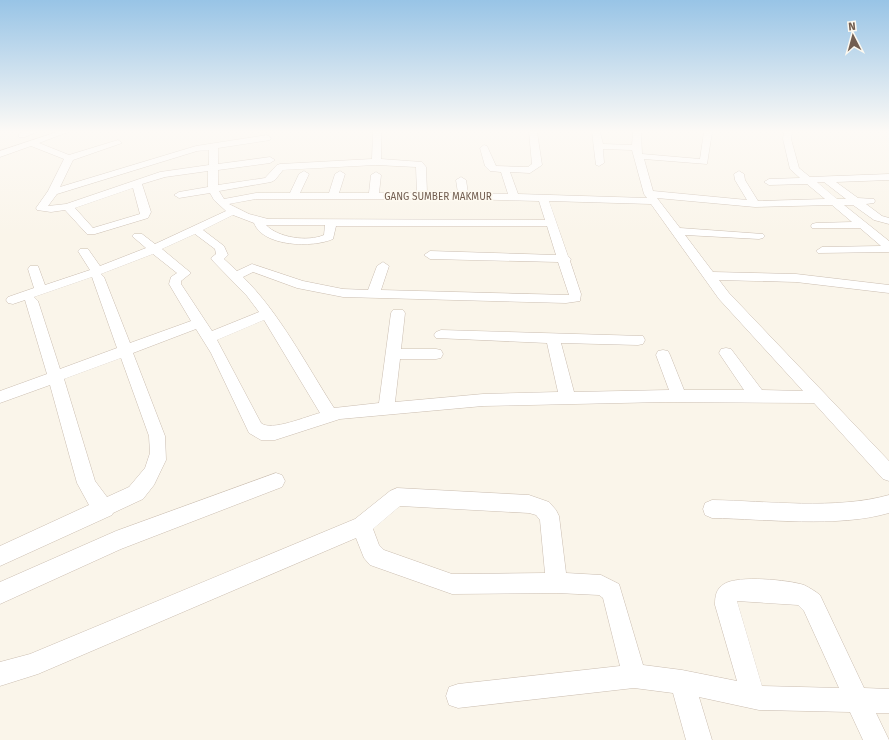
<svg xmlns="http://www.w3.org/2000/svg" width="889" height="740" viewBox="0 0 889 740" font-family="'Fira Sans',sans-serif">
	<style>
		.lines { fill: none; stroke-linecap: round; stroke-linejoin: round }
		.minor-casing { stroke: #cbbeb1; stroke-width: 1 }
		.minor { fill: #fff; fill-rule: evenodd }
		.labels { text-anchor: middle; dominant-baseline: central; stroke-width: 3.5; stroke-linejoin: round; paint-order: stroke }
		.far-street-label { font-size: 10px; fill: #725e50; stroke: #fdf9f0 }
	</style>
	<rect width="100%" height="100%" fill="#faf5ea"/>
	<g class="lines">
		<defs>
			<path id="minor" d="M24 132H36L25 137H19V133Z
				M57 132H68L39 143 69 155 118 140 122 143 73 160 60 187 196 146 267 135 271 138 270 140 218 148V164L270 157 275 160 270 163 218 170V185L265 178 277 165 280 164 372 159 373 132H381V159L422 162 426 167 427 193H458L456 180 461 177 466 180 468 193 508 194 501 172 490 171 485 166 480 148 484 145 487 146 496 166 528 167 532 164 529 132H537L542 165 530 173 510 172 518 194 647 198 644 194 632 150 603 149 604 163 599 166 596 165 592 132H600L603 144 632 145 633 132H641L642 154 700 159 704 132H712L707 164 644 159 653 191 747 200 735 180 734 174 739 171 744 174 745 180 758 201 825 199 807 184 769 185 764 182 769 179 800 178 790 169 783 139 784 132H792L791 139 799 168 810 177 889 174V180L836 182 858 198 874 199 875 201 874 203 866 204 882 216 889 218V224L874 220 853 205H844L889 241V252L818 253 816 251 822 247 881 246 860 228H812L811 226 812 224 816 223 852 222 832 205 755 207 657 198 680 228 763 234 765 236 763 238 759 239 685 235 713 272 796 274 889 285V293L796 282 719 280 729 293 889 461V481L883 479 814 403 665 402 483 406 340 419 275 440H261L249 433 211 353 196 329 133 353 165 436 166 460 154 485 143 499 113 513 112 515 0 566V546L89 505 77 483 50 385 0 403V391L47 374 25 300 13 304 8 303 6 300 8 297 34 288 28 269 30 266H38L45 285 90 270 78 251 80 249H88L100 266 146 248 132 236 134 234H142L155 244 226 211 214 200 210 193 179 198 174 195 179 192 208 187V171L165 177 142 184 151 212 148 218 95 234H87L65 210 51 212 37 210 36 208 48 191 64 159 31 146 0 157V151ZM209 150V165L160 172 66 204 48 206 57 194 197 151ZM376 165 416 167 417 193H379L381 175 376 172 371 175 369 193H339L345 174 340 171 335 174 329 193H300L309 174 304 171 299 174 290 193H256L224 199 219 191 271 182 275 180 283 170ZM817 182H824L846 199H837ZM133 188 140 214 93 228 75 208ZM256 199H463L539 201 545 220 268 219 249 214 229 204ZM549 201 651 204 719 299 803 391 762 390 731 349 726 348 721 349 719 353 744 390H684L670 355 668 351 663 350 658 351 656 355 669 390 574 392 561 343 638 345 643 344 645 340 643 336 441 330 436 332 434 335 436 338 547 343 558 392 483 394 395 402 400 359H436L441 358 443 354 441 350 436 349H401L405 313 403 310H393L391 313 379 403 334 408C307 366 279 312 243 277L253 272 297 288 343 297 566 303 580 301 581 294 570 261 571 259 568 256ZM233 215 254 223C263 247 313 248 333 239L336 226H547L556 255 430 251 424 255 430 259 558 262 569 295 381 290 389 266 383 262 377 266 368 290 343 289 303 281 252 264 237 271 224 259 228 255 224 246 203 230ZM266 225H325L324 235C308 242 278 238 266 225ZM195 234 215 249 216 254 211 258 213 261 247 296 259 312 212 331 181 284V281L191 273 162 249ZM153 254 177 273 171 277 169 284 191 321 130 343 104 277 101 274ZM92 277 117 348 60 369 38 301 34 297ZM264 320 320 413C307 416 271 432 261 423L217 340ZM121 358 149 436 150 453 145 468 129 487 107 497 95 481 64 379Z
				M276 473 282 475 285 481 282 487 121 549 0 604V582L116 531Z
				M397 488 529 495 549 502 556 510 559 516 566 573 601 575 619 584 643 665 682 670 737 681 715 605C715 596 716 589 724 584 738 575 789 580 804 585 810 588 815 591 820 595L864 688 889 689V713H876L889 740H863L850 712 759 710 699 697 712 740H686L673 693 634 688 458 708 449 705 446 696 449 687 458 684 620 666 603 598 599 595 557 593 452 594 370 565 364 558 356 538 38 674 0 686V662L30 654 355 519 390 491ZM400 506 529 513 536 515 540 520 545 573 452 574 384 550 379 545 373 529ZM737 601 798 605 804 611 839 688 762 686Z
				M889 495V513C837 528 767 519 712 518L705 515 703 509 705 503 712 500C767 501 836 510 889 495Z"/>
		</defs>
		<use href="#minor" class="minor-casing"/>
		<use href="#minor" class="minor"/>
	</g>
	<linearGradient id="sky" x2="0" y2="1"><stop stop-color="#98c4e6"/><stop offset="0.56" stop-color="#fdfaf6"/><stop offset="1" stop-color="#fdfaf6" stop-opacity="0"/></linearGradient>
	<rect width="889" height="235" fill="url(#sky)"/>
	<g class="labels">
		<g class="far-street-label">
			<text x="438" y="197">GANG SUMBER MAKMUR</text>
		</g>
	</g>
	<g transform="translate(853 36) rotate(354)" stroke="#fdf9f0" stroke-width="3" paint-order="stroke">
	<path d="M0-3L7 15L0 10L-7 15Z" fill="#725e50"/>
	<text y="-6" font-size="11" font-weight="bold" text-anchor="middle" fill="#725e50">N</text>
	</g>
</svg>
